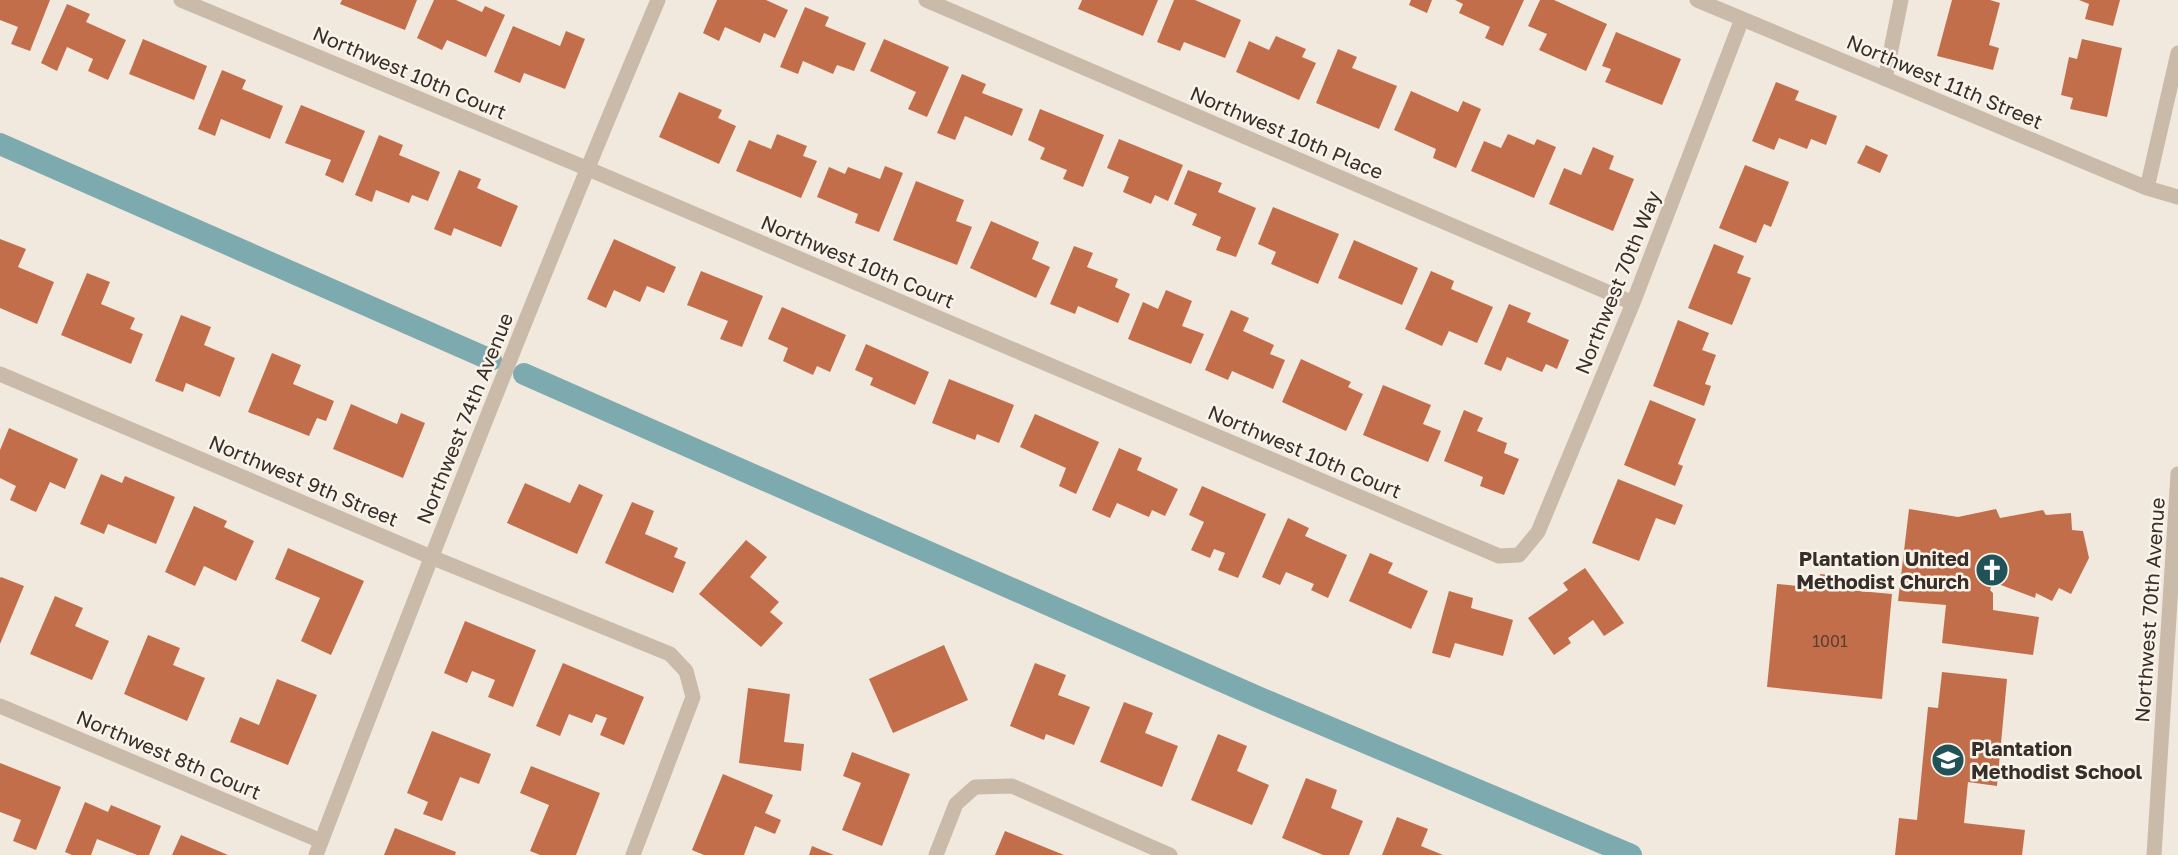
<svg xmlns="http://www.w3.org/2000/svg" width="2178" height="855" viewBox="0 0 2178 855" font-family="'Golos Text',sans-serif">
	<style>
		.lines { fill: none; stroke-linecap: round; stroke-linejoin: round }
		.canal { stroke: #7daaae; stroke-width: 22 }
		.building { fill: #c36e4b }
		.minor { stroke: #cabaaa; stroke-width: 15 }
		.labels { text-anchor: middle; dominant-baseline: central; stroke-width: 5; stroke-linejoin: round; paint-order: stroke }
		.number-label { font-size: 16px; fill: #5b3e32 }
		.street-label { font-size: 20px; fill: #382e29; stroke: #f9f3ea }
		.poi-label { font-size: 20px; font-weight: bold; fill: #382e29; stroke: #f9f3ea; text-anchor: end }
	</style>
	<rect width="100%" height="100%" fill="#f2e9de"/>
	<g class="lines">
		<path class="canal" d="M0 144 491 360
			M524 374 1260 698 1631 855"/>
	</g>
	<path class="building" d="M0 0H50L30 51 11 44 18 27 0 20Z
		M342 0H417L405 30 340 4Z
		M434 0H456L482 12 485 6 505 15 486 57 447 40 442 50 417 38Z
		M717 0H766L788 10 775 38 764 33 760 43 725 27 719 41 703 33Z
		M1082 0H1158L1143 36 1078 9Z
		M1174 0H1195L1241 20 1225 58 1184 42 1180 51 1157 42Z
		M1411 0H1432L1427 13 1409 5Z
		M1455 0H1524L1503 46 1485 38 1490 27 1459 13 1463 4Z
		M1540 0H1554L1607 24 1586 71 1539 50 1547 34 1528 26Z
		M1952 0H1990L2000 3 1989 45 1999 48 1993 70 1937 56Z
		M2079 0H2120L2113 26 2085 19 2089 4Z
		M67 4 90 14 86 22 126 40 108 80 88 71 93 59 67 47 57 71 41 63Z
		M805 7 829 17 825 26 866 43 854 71 837 65 833 74 803 61 798 74 780 67Z
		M513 26 560 46 566 31 585 39 565 89 524 73 520 83 494 72Z
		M1616 32 1681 59 1662 105 1605 82 1611 69 1602 66Z
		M1276 36 1306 49 1302 57 1316 63 1299 100 1236 72 1249 41 1269 50Z
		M143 39 207 66 194 100 129 74Z
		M884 39 949 67 927 117 908 109 916 92 870 71Z
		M2082 39 2122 48 2107 117 2070 109 2073 98 2061 95 2069 57 2077 59Z
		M1338 49 1357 57 1352 68 1397 86 1379 129 1316 103Z
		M222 70 246 80 242 89 283 106 270 139 221 119 215 136 198 129Z
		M962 74 986 84 982 93 1023 109 1012 136 965 116 955 140 937 133Z
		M1776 82 1799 91 1795 100 1837 116 1826 145 1811 139 1807 149 1779 138 1774 150 1752 141Z
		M1411 91 1458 112 1463 101 1481 109 1456 168 1433 158 1436 149 1394 130Z
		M679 92 722 110 718 118 736 126 719 164 659 137Z
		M301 105 365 131 343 183 325 175 331 160 285 143Z
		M1040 109 1104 135 1083 187 1063 179 1067 170 1040 159 1045 148 1028 140Z
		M777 134 807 146 803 156 817 161 801 198 736 171 749 140 771 149Z
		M1508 134 1534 145 1537 139 1556 147 1534 198 1471 171 1484 141 1501 148Z
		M379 135 403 145 399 155 440 172 428 201 412 195 409 203 376 190 372 202 355 195Z
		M1119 139 1183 165 1168 201 1155 195 1151 204 1123 192 1129 177 1107 168Z
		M1866 145 1888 155 1880 173 1857 163Z
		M1593 147 1614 156 1609 169 1634 179 1613 231 1549 204 1564 168 1581 175Z
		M1745 165 1789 182 1771 227 1764 224 1756 243 1719 228Z
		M885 166 903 173 879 232 855 223 858 214 817 197 829 167 845 174 848 167 880 179Z
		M459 170 481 179 477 188 518 206 501 247 454 228 451 236 434 229Z
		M1188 170 1222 183 1218 192 1256 208 1236 257 1216 250 1221 237 1192 225 1197 214 1174 204Z
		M916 181 964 200 956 221 972 227 957 265 893 240Z
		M1273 207 1339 234 1318 284 1271 264 1276 252 1258 244Z
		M991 221 1039 242 1032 259 1050 267 1036 298 970 268Z
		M0 239 26 249 18 267 54 282 37 324 0 308Z
		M614 239 676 267 664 293 647 286 640 302 614 290 606 308 587 299Z
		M1354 240 1418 268 1402 305 1338 278Z
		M1714 244 1744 256 1737 273 1751 278 1732 325 1688 308Z
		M1074 246 1093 253 1087 267 1118 279 1115 287 1130 294 1118 323 1078 306 1075 314 1050 304Z
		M701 271 763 296 742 347 720 339 728 321 687 305Z
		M1431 271 1454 281 1451 289 1493 307 1477 343 1449 331 1442 346 1405 329Z
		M87 273 110 282 101 304 135 318 130 329 143 334 131 364 61 335Z
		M1166 290 1192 301 1182 326 1204 334 1191 364 1128 339 1143 302 1158 309Z
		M1509 304 1531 313 1527 322 1569 340 1557 369 1546 364 1542 372 1507 357 1501 371 1484 364Z
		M782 307 846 335 830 372 817 366 813 375 783 361 788 348 768 339Z
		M1231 310 1249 318 1243 331 1274 345 1270 354 1285 360 1273 389 1232 371 1228 380 1205 370Z
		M181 315 211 327 204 345 235 358 220 397 186 383 183 392 155 381Z
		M1678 320 1709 333 1702 350 1716 355 1705 384 1711 386 1704 406 1653 386Z
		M866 344 929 372 915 405 870 385 873 378 855 370Z
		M272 353 301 365 293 384 334 401 326 421 317 418 309 436 248 412Z
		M1301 359 1351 382 1348 387 1363 394 1346 431 1282 402Z
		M949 379 1014 405 999 443 977 434 975 440 932 423Z
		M1383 385 1431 405 1423 424 1441 431 1428 462 1363 435Z
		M1650 400 1696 419 1678 464 1683 466 1675 486 1624 465Z
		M351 404 397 424 401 413 425 423 403 478 333 449Z
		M1464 410 1483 418 1477 431 1507 443 1504 453 1519 459 1504 495 1480 486 1483 477 1444 461Z
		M1035 414 1099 442 1076 494 1059 486 1066 468 1020 447Z
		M9 428 78 459 65 489 50 482 36 512 10 500 16 486 0 478V450Z
		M1119 448 1142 458 1137 470 1178 489 1165 516 1152 510 1149 517 1117 503 1110 518 1092 510Z
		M101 474 122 483 125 476 175 497 156 544 108 524 104 534 80 524Z
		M1618 479 1683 505 1675 525 1656 518 1639 561 1592 543Z
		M525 483 570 503 579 484 603 495 577 554 507 523Z
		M1202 486 1266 514 1238 578 1218 570 1225 553 1214 549 1210 558 1191 550 1204 522 1189 515Z
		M632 502 654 511 645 534 678 548 674 557 686 562 673 593 605 563Z
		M194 506 227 521 224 527 254 541 236 581 204 566 195 586 165 572Z
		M1909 509 1958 517 1996 509 2000 518 2043 510 2046 515 2071 513 2072 530 2083 531 2089 558 2071 594 2059 588 2052 601 2036 593 2035 598 1993 582 1990 590 1993 593V610L2039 617 2033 655 1942 643 1946 605 1898 601Z
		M1288 518 1309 528 1305 536 1347 555 1328 598 1311 590 1314 584 1286 572 1280 585 1262 577Z
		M746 540 767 557 750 577 779 602 770 612 783 623 761 647 699 594Z
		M288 548 364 581 331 655 301 641 320 598 275 579Z
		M1370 553 1393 563 1388 573 1428 591 1411 629 1349 601Z
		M1585 568 1624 623 1604 636 1593 620 1568 638 1571 643 1554 655 1528 618 1568 590 1563 583Z
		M1820 574 1839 576 1837 589 1892 594 1882 699 1767 687 1777 584 1818 588Z
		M1 577 24 586 0 644V578Z
		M1449 591 1473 598 1471 608 1513 620 1503 656 1455 643 1450 658 1432 653Z
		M55 596 83 608 75 626 109 641 92 680 30 654Z
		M465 621 536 650 513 707 488 697 495 680 472 671 467 683 444 673Z
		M148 635 180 648 173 665 205 678 187 721 124 694Z
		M944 645 968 700 893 733 869 679Z
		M563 663 644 697 624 745 600 735 607 718 596 714 592 723 569 714 560 736 536 726Z
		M1035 663 1066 675 1058 695 1090 707 1074 745 1046 734 1044 740 1010 726Z
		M1942 672 2007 679 1997 786 1968 782 1964 823 2025 830 2022 855H1895L1899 818 1917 820 1928 707 1938 708Z
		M277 679 317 695 288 765 230 742 240 717 259 725Z
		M748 688 790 694 784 742 804 744 801 771 739 763Z
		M1124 702 1153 713 1145 733 1178 746 1162 787 1100 762Z
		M432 731 491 754 479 784 460 777 442 821 423 814 428 802 407 793Z
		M1218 734 1247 746 1237 771 1269 785 1252 825 1191 800Z
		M852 752 910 774 882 846 842 830 861 783 843 776Z
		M0 763 61 787 36 850 13 841 21 820 0 812Z
		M531 766 600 793 576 855H540L530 851 549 805 520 793Z
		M723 774 773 795 765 813 781 820 775 834 755 826 744 855H704L692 850Z
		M1306 778 1337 790 1331 808 1363 821 1349 855H1323L1282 838Z
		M85 802 108 812 111 805 161 826 149 855H137L97 839 91 855H72L65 852Z
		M1397 817 1428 829 1421 846 1443 855H1382Z
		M395 828 456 852 455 855H384Z
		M1005 831 1064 855H995Z
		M181 835 228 855H172Z
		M812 846 834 855H809Z"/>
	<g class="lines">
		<path class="minor" d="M181 0 586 168 1499 556 1519 555 1538 532 1633 303 1742 19
			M926 0 1633 303
			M1697 0 2147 188 2178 197
			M1885 79 1901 0
			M2147 188 2178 53
			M0 374 431 557 670 654 686 671 693 697 633 855
			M0 706 321 841
			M316 855C426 568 538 283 658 0
			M936 855 956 804 975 787 1012 786 1170 855
			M2154 855 2178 474"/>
	</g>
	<defs>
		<symbol id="church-disc" viewBox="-11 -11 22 22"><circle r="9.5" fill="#205258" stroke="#f9f3ea"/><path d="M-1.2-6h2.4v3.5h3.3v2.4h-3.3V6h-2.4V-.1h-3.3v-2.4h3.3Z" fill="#fff"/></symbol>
		<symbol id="school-disc" viewBox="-11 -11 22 22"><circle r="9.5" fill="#205258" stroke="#f9f3ea"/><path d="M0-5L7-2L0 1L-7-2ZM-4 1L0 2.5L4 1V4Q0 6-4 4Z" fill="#fff"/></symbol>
	</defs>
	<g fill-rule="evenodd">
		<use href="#church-disc" x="1973" y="551" width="38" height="38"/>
		<use href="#school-disc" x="1929" y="741" width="38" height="38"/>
	</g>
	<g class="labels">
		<g class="number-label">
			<text x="1830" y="641">1001</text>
		</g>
		<g class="street-label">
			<text transform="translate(410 72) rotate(23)">Northwest 10th Court</text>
			<text transform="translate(1945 81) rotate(23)">Northwest 11th Street</text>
			<text transform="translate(1287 132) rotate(23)">Northwest 10th Place</text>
			<text transform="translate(858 261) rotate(23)">Northwest 10th Court</text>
			<text transform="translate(1617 282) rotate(-68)">Northwest 70th Way</text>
			<text transform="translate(464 418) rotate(-68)">Northwest 74th Avenue</text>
			<text transform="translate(1305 451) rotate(23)">Northwest 10th Court</text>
			<text transform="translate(304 480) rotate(23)">Northwest 9th Street</text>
			<text transform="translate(2149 610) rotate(-86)">Northwest 70th Avenue</text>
			<text transform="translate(169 754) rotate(23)">Northwest 8th Court</text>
		</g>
		<g class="poi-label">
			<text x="1969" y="558">Plantation United<tspan x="1969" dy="23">Methodist Church</tspan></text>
			<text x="1971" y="748" text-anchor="start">Plantation<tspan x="1971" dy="23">Methodist School</tspan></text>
		</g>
	</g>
</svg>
